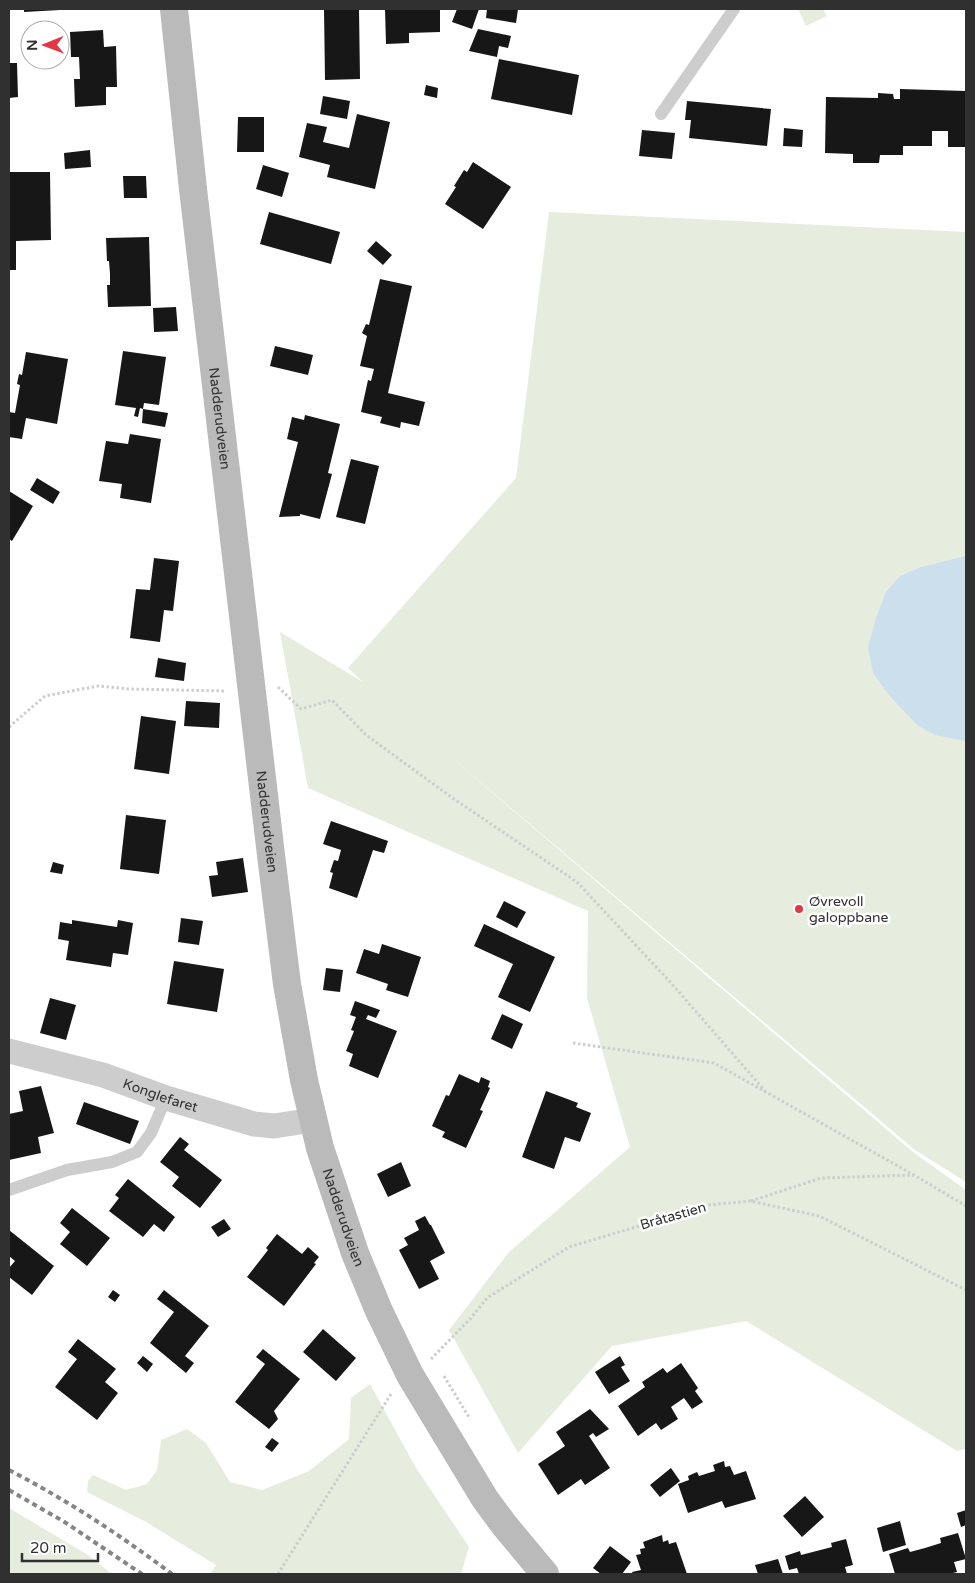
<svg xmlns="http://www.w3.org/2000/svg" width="975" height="1583" viewBox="0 0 975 1583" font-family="'Varela Round',sans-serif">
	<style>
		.green { fill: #e6edde }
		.water { fill: #cbdfec }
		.building { fill: #171717 }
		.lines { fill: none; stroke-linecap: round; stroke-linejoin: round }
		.path { stroke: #cdcdcd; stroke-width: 3; stroke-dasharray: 2.5 2.5; stroke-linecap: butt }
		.lane { stroke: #cdcdcd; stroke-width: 12 }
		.street { stroke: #cdcdcd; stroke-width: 25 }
		.secondary { stroke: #bababa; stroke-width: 28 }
		.rail { stroke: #858585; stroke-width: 4; stroke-dasharray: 5 4; stroke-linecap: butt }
		.poi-dot { fill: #e23744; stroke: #fff; stroke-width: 2 }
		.labels { text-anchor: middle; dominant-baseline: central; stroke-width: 5; stroke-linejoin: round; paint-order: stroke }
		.street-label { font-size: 14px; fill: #303030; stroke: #fff }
		.poi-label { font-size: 14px; fill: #303030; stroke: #fff; text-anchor: start }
	</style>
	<rect width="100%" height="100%" fill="#fff"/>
	<path class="green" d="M798 9H823L827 16 806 26Z
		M549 212 966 232V1182L915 1150 433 742 913 1152 966 1190V1449L957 1451 746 1321 612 1346 518 1453 449 1330 509 1252 630 1147 587 998 588 911 308 788 280 632 363 682 348 668 516 478Z
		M370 1384 416 1468 469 1547 461 1574H210L216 1565 146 1522 87 1492 88 1481 93 1475 126 1490 147 1484 157 1470 161 1440 187 1429 206 1443 230 1482 262 1490 309 1471 349 1439 351 1398Z
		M9 1508 88 1555 112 1574H9Z"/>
	<path class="water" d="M966 556V741L935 735 917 725 889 695 873 673 868 647 876 618 886 592 900 576 921 567Z"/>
	<path class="building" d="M24 9H60V10L24 12Z
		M324 9H359L360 79 325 80Z
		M385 9H440V32L409 33V43L386 44Z
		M457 9H479L472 29 452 22Z
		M487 9H518L516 23 486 18Z
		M478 29 511 36 508 48 499 46 497 57 469 51Z
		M103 30 104 47 116 46 117 87H106V105L75 107 74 79H80L79 57H71L70 32Z
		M499 59 579 75 572 115 491 99Z
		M9 63H17L18 97 9 98Z
		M426 85 438 88 437 98 424 95Z
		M900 89 966 91V147H948V131H932V146H903V155H880L879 163H853V154L825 153 826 97 878 98V93L893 94 894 99H900Z
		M323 96 350 101 347 119 320 114Z
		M687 101 771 109 767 146 689 138 691 120H685Z
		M357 114 390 122 375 189 327 177 330 165 299 157 307 123 327 127 323 142 349 148Z
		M238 117H264V152H237Z
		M784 128 803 130 802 147 783 146Z
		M642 130 675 133 672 159 639 156Z
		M90 150 91 167 65 169 64 153Z
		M473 162 511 187 483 229 445 204 456 187 454 186 464 170 467 172Z
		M263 165 289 173 282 197 256 189Z
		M9 172H50L51 240 16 241V270H9V245H10Z
		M123 176H146L147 198H124Z
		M269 212 340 232 331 264 260 244Z
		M149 237 151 306 108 307 107 285H110V274L109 261H107L106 238Z
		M376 241 392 255 383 265 367 251Z
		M380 279 412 286 388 393 425 402 419 426 401 422 400 428 380 423 382 417 361 412 368 380 371 381 374 369 360 366 367 336 362 333 366 324 369 325Z
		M176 307 178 331 154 332 153 308Z
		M275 346 313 355 308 375 270 366Z
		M123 351 166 357 159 405 144 403 143 409 140 408 138 417 134 416 136 408 115 405Z
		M26 352 68 359 57 424 26 418 22 439 9 437V412L15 413 20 385 17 384 19 374 22 375Z
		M143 409 168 413 165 427 142 423Z
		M305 415 340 424 328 473 332 474 320 519 300 514V516L279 517 298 442 287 439 292 417 304 420Z
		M130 434 161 439 151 503 120 498 122 484 99 481 106 441 128 444Z
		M351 459 379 466 365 524 336 517Z
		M37 478 60 492 53 504 30 490Z
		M9 491 33 506 12 541 9 539Z
		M154 558 179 561 173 611 164 610 160 642 130 638 136 589 150 590Z
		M158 658 186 663 184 681 155 677Z
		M186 701 220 703 219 728 184 726Z
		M141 716 176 721 169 774 134 769Z
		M126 815 166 820 159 874 120 869Z
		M331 821 388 841 384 853 373 850 357 898 329 888 333 873 330 872 334 860 338 861 341 850 323 844Z
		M243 858 248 892 212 897 209 876 218 875 216 862Z
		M53 862 64 865 62 874 50 872Z
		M504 901 526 912 517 928 496 917Z
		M181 918 203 921 199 945 178 942Z
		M72 920 117 927 118 920 133 923 128 955 113 953 111 967 66 960 69 941 58 939 60 922 72 924Z
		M484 924 555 957 530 1012 498 997 513 964 474 946Z
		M382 944 421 957 408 997 386 990 388 984 356 973 364 949 379 954Z
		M174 961 224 969 217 1012 167 1004Z
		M326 968 343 970 340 992 323 990Z
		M50 998 76 1005 66 1040 40 1033Z
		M355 1001 380 1010 376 1018 368 1015 366 1019 397 1031 378 1078 349 1066 353 1054 346 1051 354 1031 351 1030 356 1017 350 1015Z
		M502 1014 523 1024 512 1049 491 1039Z
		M459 1074 479 1083 481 1077 490 1081 488 1087 490 1088 480 1110 483 1111 466 1148 442 1137 445 1132 432 1126 446 1095 449 1096Z
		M41 1086 54 1133 38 1137 41 1153 9 1160V1114L23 1111 19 1091Z
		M546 1091 578 1103 576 1107 591 1113 580 1142 565 1137 554 1169 522 1157Z
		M84 1102 139 1121 130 1144 76 1124Z
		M180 1137 189 1144 184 1150 222 1180 200 1208 172 1186 179 1177 160 1162Z
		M401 1162 411 1186 388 1197 377 1174Z
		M128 1179 175 1217 164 1232 154 1224 143 1237 109 1211 119 1198 115 1195Z
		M72 1208 110 1238 87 1266 60 1244 70 1232 60 1223Z
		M425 1216 430 1225H431L445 1253 430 1261 439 1279 419 1289 399 1250 408 1245 404 1238 419 1230 415 1221Z
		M224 1219 231 1229 218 1237 211 1227Z
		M9 1230 54 1266 32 1295 9 1277V1268L15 1261 9 1256Z
		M277 1234 302 1254 308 1247 319 1257 314 1263 316 1264 284 1306 247 1277 268 1250 266 1248Z
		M113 1290 120 1295 115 1302 108 1297Z
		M164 1290 209 1326 185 1356 194 1363 186 1373 150 1343 174 1312 157 1299Z
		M323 1329 356 1358 336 1381 303 1352Z
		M78 1339 116 1369 105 1382 118 1393 97 1420 55 1387 77 1359 68 1352Z
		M263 1349 300 1379 274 1411 278 1419 269 1429 235 1402 265 1364 256 1357Z
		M143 1356 153 1364 147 1372 137 1363Z
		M620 1356 625 1365 621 1367 630 1381 609 1394 595 1372Z
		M681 1363 698 1388 695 1391 703 1402 692 1409 684 1398 671 1407 678 1419 661 1430 656 1423 638 1436 618 1406 645 1387 642 1382 663 1368 667 1373Z
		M590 1409 609 1429 596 1437 593 1433 589 1436 610 1468 585 1485 581 1479 558 1495 538 1464 565 1446 556 1432Z
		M272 1438 279 1443 272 1452 265 1447Z
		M724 1461 725 1467 730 1466 734 1475 746 1471 756 1499 725 1508 722 1501 688 1513 678 1484 689 1480 688 1476 697 1472 699 1476 715 1471 713 1465Z
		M671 1468 680 1481 660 1497 650 1485Z
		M805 1496 824 1517 802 1537 783 1516Z
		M966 1510V1525L961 1527 957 1513Z
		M900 1521 906 1545 883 1552 877 1528Z
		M958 1533 966 1559 954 1562 957 1572 949 1574H895L889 1554 908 1548 910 1552 925 1548 941 1543 940 1538Z
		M662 1535 663 1542 668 1540 669 1544 676 1542 687 1574H633L632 1572 641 1570 636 1555 641 1554 640 1549 645 1548 643 1542Z
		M846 1539 853 1565 845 1567 847 1574H799L797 1568 789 1570 785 1556 800 1551 801 1555 832 1547 831 1543Z
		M610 1546 631 1562 622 1574H601L593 1568Z
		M778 1559 783 1574H758L755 1565Z"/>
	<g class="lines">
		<path class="path" d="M278 687 301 709 332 700 366 735 454 799 577 882 672 984 765 1091
			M9 727 45 696 98 686 129 689 226 691
			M573 1043 714 1063 914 1175 966 1206
			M751 1201 821 1178 914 1175
			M431 1359 471 1318 487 1298 569 1247 709 1205 750 1201 819 1216 966 1290
			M444 1376 470 1419
			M278 1574 391 1394"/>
		<path class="lane" d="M661 114 734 9
			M9 1190 67 1170 112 1162 137 1152 151 1133 166 1098"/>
		<path class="street" id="s1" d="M9 1051 103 1075 166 1098 254 1124 274 1126 313 1120"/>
		<path class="secondary" id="s2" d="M174 9 193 189 271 855 287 984 304 1080 320 1148 355 1253 379 1311 410 1375 485 1499 505 1526 545 1574"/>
		<path class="rail" d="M9 1470C67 1500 120 1535 172 1574
			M9 1490 63 1521 142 1574"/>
	</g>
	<circle class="poi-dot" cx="799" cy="909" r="5"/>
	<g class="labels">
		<g class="street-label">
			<text stroke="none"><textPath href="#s2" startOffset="412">Nadderudveien</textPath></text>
			<text stroke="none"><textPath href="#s2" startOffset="818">Nadderudveien</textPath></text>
			<text stroke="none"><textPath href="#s1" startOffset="158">Konglefaret</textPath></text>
			<text transform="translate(673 1216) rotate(-16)">Bråtastien</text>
			<text stroke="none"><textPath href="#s2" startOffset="1222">Nadderudveien</textPath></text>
		</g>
		<g class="poi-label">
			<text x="809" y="901">Øvrevoll<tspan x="809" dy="16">galoppbane</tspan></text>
		</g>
	</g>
	<rect width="975" height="1583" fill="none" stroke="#303030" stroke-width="20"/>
	<g transform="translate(45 45) rotate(269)"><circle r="24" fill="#ffffff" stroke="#acacac"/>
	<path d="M0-4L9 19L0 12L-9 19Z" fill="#e23744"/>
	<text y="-8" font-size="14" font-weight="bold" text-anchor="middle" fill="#303030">N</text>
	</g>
	<path d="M22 1553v8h76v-8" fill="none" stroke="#303030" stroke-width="2.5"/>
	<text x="30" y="1553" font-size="15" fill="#303030" stroke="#ffffff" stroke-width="4" paint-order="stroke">20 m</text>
</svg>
